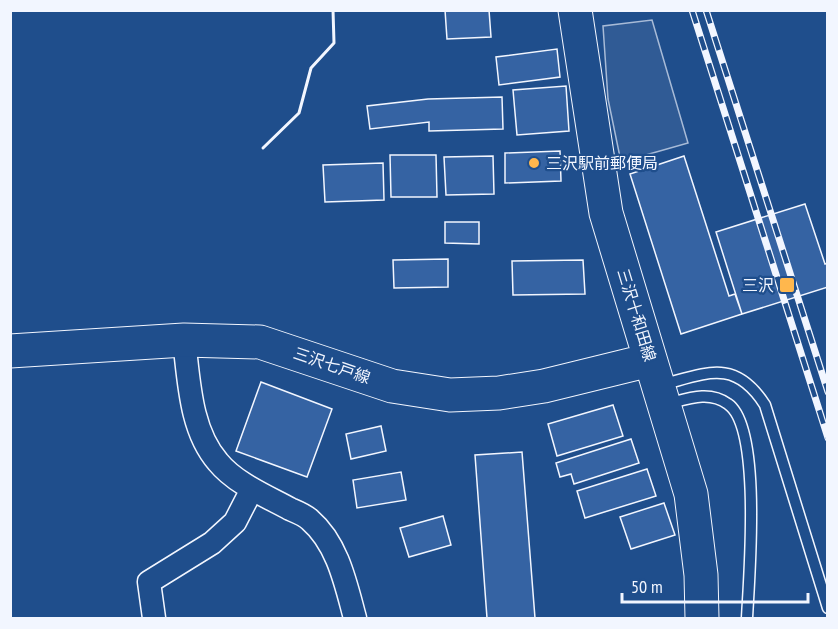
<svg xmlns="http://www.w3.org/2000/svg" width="838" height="629" viewBox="0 0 838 629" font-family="'PT Sans Narrow','Noto Sans JP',sans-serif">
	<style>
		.parking { fill: #305b95; stroke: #a8bbd7; stroke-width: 1.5 }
		.building { fill: #3563a3; stroke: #f2f6ff; stroke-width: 1.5 }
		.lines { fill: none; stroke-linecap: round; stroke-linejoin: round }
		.lane-casing { stroke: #f2f6ff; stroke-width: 13 }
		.street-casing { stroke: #f2f6ff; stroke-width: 25 }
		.primary-casing { stroke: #f2f6ff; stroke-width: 35 }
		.lane { stroke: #1f4e8c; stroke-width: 10 }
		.street { stroke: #1f4e8c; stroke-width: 22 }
		.primary { stroke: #1f4e8c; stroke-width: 33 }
		.rail-casing { stroke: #f2f6ff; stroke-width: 7 }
		.rail { stroke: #1f4e8c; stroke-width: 4.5; stroke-dasharray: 14; stroke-linecap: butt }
		.wall { stroke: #f2f6ff; stroke-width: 3 }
		.poi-dot { fill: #ffb74d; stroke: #1f4e8c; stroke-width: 2 }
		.labels { text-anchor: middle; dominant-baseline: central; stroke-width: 4.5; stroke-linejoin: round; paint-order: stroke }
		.poi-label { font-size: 16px; fill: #f2f6ff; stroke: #1f4e8c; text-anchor: start }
		.street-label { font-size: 16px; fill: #f2f6ff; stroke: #1f4e8c }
	</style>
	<rect width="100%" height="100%" fill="#1f4e8c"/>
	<path class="parking" d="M652 20 688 143 621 162 608 99 603 26Z"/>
	<path class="building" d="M445 10H489L491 37 447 39Z
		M557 49 560 77 499 85 496 57Z
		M566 86 569 131 517 135 513 90Z
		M502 97 503 129 429 131V122L370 129 367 106 428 99Z
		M560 151 561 181 505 183V153Z
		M390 155H436L437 197H391Z
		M493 156 494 194 446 195 444 157Z
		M684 156 729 296 735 294 742 314 681 334 630 174Z
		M383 163 384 200 325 202 323 165Z
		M805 204 825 264 828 263V287L742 314 716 232Z
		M445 222H479V244L445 243Z
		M448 259V287L394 288 393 260Z
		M583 260 585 294 513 295 512 261Z
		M261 382 332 409 307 477 236 451Z
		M613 405 623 436 557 456 548 424Z
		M381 426 386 451 351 459 346 434Z
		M631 439 639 463 574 484 571 474 560 477 556 463Z
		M522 452 535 618H487L475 455Z
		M647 469 656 496 585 518 577 491Z
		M401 472 406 500 357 508 353 480Z
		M664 503 675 535 631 549 620 517Z
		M443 516 451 545 409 557 400 528Z"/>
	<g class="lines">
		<defs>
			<path id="lane" d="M661 385C707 373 735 358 765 405L828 608
				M667 404C687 399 709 390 728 404 762 427 749 577 747 618"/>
			<path id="street" d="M184 340C189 380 190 430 218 462 235 483 266 496 290 509 297 512 305 515 310 520 338 544 346 585 355 618
				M154 618 149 582 212 543 235 522 252 489"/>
			<path id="primary" d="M575 10 606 213 691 494 701 575 702 618
				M10 351 184 340 260 342 392 386 450 395 499 393 544 386 650 360"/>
		</defs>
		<use href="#lane" class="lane-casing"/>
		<use href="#street" class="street-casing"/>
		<use href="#primary" class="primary-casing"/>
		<use href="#lane" class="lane"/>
		<use href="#street" class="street"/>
		<use href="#primary" class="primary"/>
		<defs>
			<path id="rail" d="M692 10 828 438
				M706 10 828 392"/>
		</defs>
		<use href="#rail" class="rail-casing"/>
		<use href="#rail" class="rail"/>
		<path class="wall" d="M263 148 299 113 311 68 334 43 333 10"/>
	</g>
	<g class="poi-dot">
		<circle cx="534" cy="163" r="6"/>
		<rect x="779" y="277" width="16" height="16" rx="3"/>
	</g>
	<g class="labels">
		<g class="poi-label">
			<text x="546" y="163">三沢駅前郵便局</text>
			<text x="774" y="285" text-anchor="end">三沢</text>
		</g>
		<g class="street-label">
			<text transform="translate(637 315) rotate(73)">三沢十和田線</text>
			<text transform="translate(332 365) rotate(19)">三沢七戸線</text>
		</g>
	</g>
	<rect width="838" height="629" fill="none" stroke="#f2f6ff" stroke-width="24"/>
	<path d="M622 593v9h186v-9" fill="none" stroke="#f2f6ff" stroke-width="3"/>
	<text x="631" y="593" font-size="18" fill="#f2f6ff" stroke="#1f4e8c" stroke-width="4.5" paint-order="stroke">50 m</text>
</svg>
